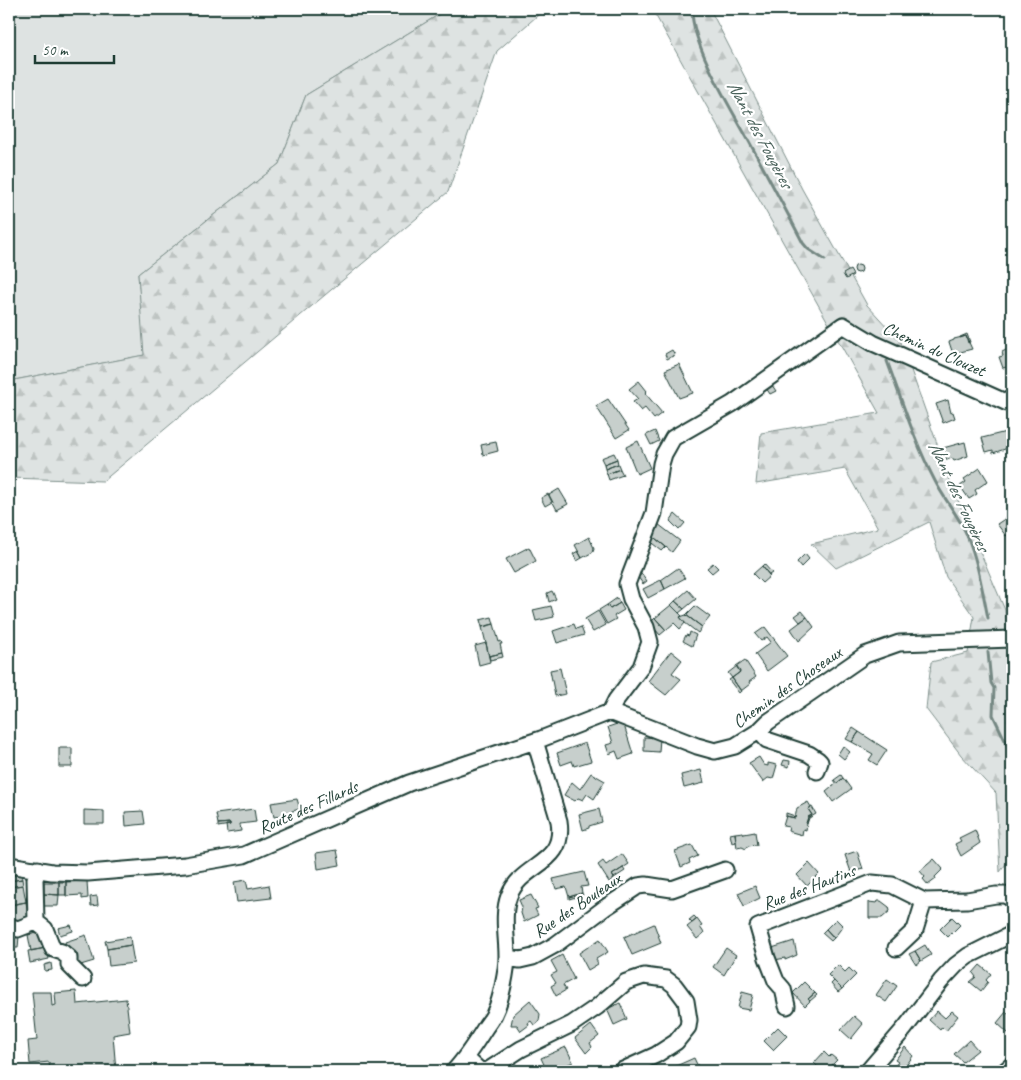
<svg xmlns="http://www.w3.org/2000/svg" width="1021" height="1080" viewBox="0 0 1021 1080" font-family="Caveat,sans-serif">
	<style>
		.grass { fill: #dee3e2; stroke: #7e908b }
		.forest { fill: url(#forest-firs); stroke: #7e908b }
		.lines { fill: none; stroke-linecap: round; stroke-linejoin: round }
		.stream { stroke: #758883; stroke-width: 3 }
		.building { fill: #c7cfcc; stroke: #1f3d34 }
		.minor-casing { stroke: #1f3d34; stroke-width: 19 }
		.minor { stroke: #fff; stroke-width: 15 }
		.labels { text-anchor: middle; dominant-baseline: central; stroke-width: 4.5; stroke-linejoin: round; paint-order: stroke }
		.street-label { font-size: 18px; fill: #1f3d34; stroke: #fff }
		.water-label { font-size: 19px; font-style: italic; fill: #4a625b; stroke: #fff }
	</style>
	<defs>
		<pattern id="forest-firs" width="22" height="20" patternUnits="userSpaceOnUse" patternTransform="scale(1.25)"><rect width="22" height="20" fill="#dee3e2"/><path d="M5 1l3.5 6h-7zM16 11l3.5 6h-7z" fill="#bec4c2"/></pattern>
	</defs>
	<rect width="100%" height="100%" fill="#fff"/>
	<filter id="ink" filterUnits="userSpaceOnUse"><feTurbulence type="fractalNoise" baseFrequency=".02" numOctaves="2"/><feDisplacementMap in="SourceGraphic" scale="10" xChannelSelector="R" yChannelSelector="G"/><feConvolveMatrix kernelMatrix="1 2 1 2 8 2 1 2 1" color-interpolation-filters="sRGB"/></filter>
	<g filter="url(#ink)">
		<path class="grass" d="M9 9H448L306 95 279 164 138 274 145 355 9 381Z"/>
		<path class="forest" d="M448 9H545L497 51 448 192 103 481 9 478V381L144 355 138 274 279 164 306 95Z
			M652 9H710L802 189 867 305 901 342 952 486 1005 610 1012 668V856L1000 872 996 793 961 755 926 709 931 662 968 653 974 617 946 577 929 522 836 568 811 544 878 528 845 469 756 484 761 433 879 413Z"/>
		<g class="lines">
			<path class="stream" d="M692 9C691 45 733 112 751 145 768 177 786 210 803 243L808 249 825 260
				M887 361C902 401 915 443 935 481 944 499 958 515 966 533 978 561 982 589 988 618
				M988 652 991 683 994 688 993 715 1012 755"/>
		</g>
		<path class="building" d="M854 269a4 4 0 1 1 8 0a4 4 0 1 1-8 0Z
			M850 270 853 275 846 279 843 274Z
			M967 334 970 342 968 343 966 336 960 338V337Z
			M966 336 972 349 953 354 949 342 954 340V339Z
			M1012 347V366L1003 368 999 357 1003 356 1002 352Z
			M672 350 675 355 667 359 665 354Z
			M679 364 693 393 679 398 665 370Z
			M639 381 647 391 645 393 662 413 654 419 645 408 641 411 633 402 638 399 629 389Z
			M772 385 776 391 770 394 766 388Z
			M608 399 629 430 616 438 596 406Z
			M948 400 951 413 953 412 955 418 943 423 936 404Z
			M655 431 659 441 651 445 646 435Z
			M1006 432 1011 447 993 453V450L986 452 982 438Z
			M638 441 650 468 637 474 626 447Z
			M496 442 498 451 483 455 481 445Z
			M965 442 968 456 954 461 952 458 947 460 943 448Z
			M614 453 617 459 604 464 601 458Z
			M617 459 618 464 605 469 604 464Z
			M618 464 620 469 607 474 605 469Z
			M980 468 988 481 975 490 977 494 969 499 960 486 966 482 964 479Z
			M620 469 623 475 609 480 607 474Z
			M559 489 568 504 557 510 549 495Z
			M548 494 552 502 545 506 541 498Z
			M675 514 685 523 679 530 670 521Z
			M1012 514V532L1006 536 997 524Z
			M658 524 680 541 672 552 650 534Z
			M650 534 666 547 662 551 648 540Z
			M589 537 594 548 593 552 582 558 575 545Z
			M529 547 536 561 514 573 506 559Z
			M578 551 582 558 577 561 573 554Z
			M805 554 809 559 801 567 797 562Z
			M713 563 718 568 712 573 707 568Z
			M764 564 772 573 769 575 762 566Z
			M762 566 770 576 762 583 753 574Z
			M678 568 685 578 665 589 661 580Z
			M642 574 647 581 643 584 638 577Z
			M661 580 665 589 648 598 643 589Z
			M688 590 696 599 684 609 675 601Z
			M552 591 556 599 549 602 547 593Z
			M617 598 620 603 610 609 607 605Z
			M675 601 684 609 679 613 671 605Z
			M620 603 624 610 614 616 616 619 607 624 599 610 607 605 610 609Z
			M671 605 682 616 680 617 685 623 680 629 674 623 666 630 655 618Z
			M551 606 554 617 536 621 533 610Z
			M695 606 710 617 702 627 686 615Z
			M598 611 606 625 593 632 585 619Z
			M802 611 807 617 800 622 795 616Z
			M686 615 702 627 698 633 685 623 680 617Z
			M492 617 494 624 482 627 480 620Z
			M807 617 814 627 799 641 791 629Z
			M655 618 666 630 660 635 650 623Z
			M494 624 499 642 501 641 502 644H500L502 653 489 656 482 627Z
			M574 624 576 629 581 627 584 635 557 643 553 631Z
			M765 627 787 656 767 671 755 654 771 642 767 637 761 641 755 634Z
			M690 632 696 635 692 646 683 641 686 635 689 636Z
			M486 643 490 662 479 665 475 646Z
			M671 651 682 660 672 673 681 679 666 695 648 681Z
			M502 653 503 657 490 660 489 656Z
			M745 660 756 677 749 682 750 684 741 691 732 678 740 672 736 666Z
			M737 666 740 672 732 678 728 673Z
			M560 668 566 694 555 696 550 670Z
			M732 678 741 691 739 693 729 680Z
			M623 722 633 754 619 759 616 751 609 754 606 745 613 743 608 727Z
			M853 728 859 732 852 742 846 739Z
			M859 732 887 750 877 765 869 760 873 754 852 742Z
			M644 737 660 738 659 752 644 751Z
			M585 743 591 761 574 766 572 761 561 765 557 753Z
			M843 746 850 752 844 759 838 754Z
			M59 748H72V767H59Z
			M759 757 764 765 768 766V763L777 765 773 779 768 778 763 782 749 763Z
			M784 760 790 761 789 767 782 765Z
			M701 770 704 783 684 788 681 775Z
			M591 773 605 781 594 799 587 794 583 800 578 798 575 801 564 795 572 782 580 789Z
			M841 775 843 778 837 784 834 780Z
			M843 778 851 789 833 802 826 792Z
			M297 799 300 809 292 811V814L274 817 271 803Z
			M808 802 811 807 808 809 812 815 808 817 806 830 803 829 802 835 788 831 789 827 783 826 786 816 795 818 797 808Z
			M812 807 816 814 809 818 807 824 806 823 808 817 812 815 808 809Z
			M254 809 256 822 240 824 241 831 227 833 226 825H230V823L218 824 216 814Z
			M599 809 602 822 589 826V828L583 830 579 814Z
			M84 810 104 811V824H84Z
			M143 811 145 824 126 826 125 812Z
			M786 813 795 816V818L786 816Z
			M230 823V825L218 827V824Z
			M975 830 980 843 961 856 955 844 961 841 959 838Z
			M743 832 744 834 755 832 757 845 748 846 746 849 742 847 737 848 735 833Z
			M735 833 736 842 732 843 730 834Z
			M692 845 698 856 689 860 690 863 681 867 675 851Z
			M337 850 340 865 318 869 316 853Z
			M857 851 863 869 851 872 845 855Z
			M622 854 629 864 612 875 614 878 609 882 598 865 603 861 606 865Z
			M934 859 943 869 935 877 936 879 928 885 923 879 925 877 920 871Z
			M809 863 819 874 807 886 797 875Z
			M623 868 625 871 614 878 612 875Z
			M21 872 22 879 9 881V873Z
			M584 872 588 886 581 887 582 893 569 897 566 887 556 889 553 879Z
			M22 879 23 885 9 887V881Z
			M246 880 248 889 269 885 271 898 237 902 234 882Z
			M87 881 88 898 82 899V895L66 896V882Z
			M44 882H59V895L44 894Z
			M59 882H66V895H59Z
			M23 885 26 902 9 905V887Z
			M755 886 760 898 744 906 738 893Z
			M582 893 583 895 569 899V897Z
			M44 894 59 895 58 906H43Z
			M531 895 538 908 535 909 538 915 524 922 521 913 522 907 519 900Z
			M97 896 98 905 91 906 90 897Z
			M878 901H881L889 907 890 911 882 918H869V902L877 903Z
			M26 902 29 923 14 925 11 905Z
			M694 916 697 919 692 923 689 920Z
			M952 917 960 925 948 937 940 929Z
			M697 919 702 926 700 927 704 933 697 939 687 927Z
			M836 919 843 926 834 938 826 929Z
			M654 924 661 943 632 955 624 937Z
			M71 925 73 931 60 935 58 928Z
			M826 929 834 938 831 941 822 933Z
			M42 932 45 948 31 951 28 935Z
			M9 935 19 936 18 948H9Z
			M86 935 94 961 74 967 65 942Z
			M130 937 131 945 107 949 105 941Z
			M600 939 608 952 596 959 598 964 588 970 579 953Z
			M794 941 797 955 785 960V958L775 960 772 948Z
			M131 945 134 963 109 966 107 949Z
			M925 945 931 955 921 961 915 951Z
			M47 948 49 959 30 963 28 951Z
			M726 948 736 955 724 975 713 967Z
			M915 951 921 961 916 965 909 954Z
			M562 955 574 979 563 985 566 990 556 996 551 986 556 983 551 975 557 972 551 961Z
			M51 963 52 970 45 971 44 965Z
			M838 965 845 972 849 968 856 975 842 989 828 975Z
			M980 965 991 974 986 980 988 982 981 991 970 982 976 977 973 973Z
			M887 979 897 986 886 1002 876 995Z
			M834 981 842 989 838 992 831 984Z
			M804 982 815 993 808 999 810 1001 805 1006 793 993Z
			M76 991 77 1004 126 999 130 1032 113 1035 116 1071H50L49 1062 30 1064 28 1041 37 1040 32 992H51L52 1006 56 1005 55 993Z
			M742 992 753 995 749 1010 738 1008Z
			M815 993 817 995 810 1001 808 999Z
			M530 1000 540 1014 539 1021 534 1025 531 1021 528 1023 529 1025 521 1031 517 1025H511L513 1015Z
			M620 1003 627 1019 614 1025 607 1009Z
			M937 1011 945 1018 952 1011 958 1016 946 1031 942 1027 940 1030 929 1020Z
			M1006 1012 1012 1017V1024L1010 1027 1012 1030 1009 1034 997 1023Z
			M854 1016 863 1024 851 1039 841 1030Z
			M591 1025 599 1036 590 1043 592 1047 586 1053 575 1038Z
			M778 1027 787 1036 773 1050 764 1041Z
			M969 1040 978 1050 963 1062 954 1054Z
			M566 1047 573 1062 553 1071H547L541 1058Z
			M905 1047 913 1056 905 1067 907 1068 903 1071 895 1066 898 1062 895 1060Z
			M824 1052 829 1057 831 1055 837 1060 827 1070 826 1068 822 1071 814 1063Z
			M694 1058 700 1071H678L676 1066Z
			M524 1067 526 1071H515Z"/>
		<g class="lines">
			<defs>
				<path id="minor" d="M610 712 616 700 641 667 650 642 646 627 631 599 627 584 654 513 661 464 664 454 668 447 673 438 732 404 843 325 873 343 1012 405
					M610 712 697 746 715 751 735 746 759 731 768 722 865 655 899 643 1012 639
					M759 731 767 740 809 754 818 760 820 762 817 771
					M9 867 15 866 52 872 88 873 185 865 244 855 409 783 541 739 610 712
					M36 922 45 929 53 949 62 952 69 958V965L83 979
					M9 926 18 929 36 922 35 879 38 869
					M896 948 915 930 924 901
					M507 958 520 960 533 957 555 945 606 907 638 886 646 885 672 889 725 870
					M787 1006 783 989 776 981 767 958 758 927 872 883 892 885 924 901 967 900 996 895H1005L1012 899
					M466 1058 479 1070 487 1071 521 1049 572 1024 597 1007 626 982 644 976 666 979 674 985 686 1001 689 1020 688 1027 676 1042 656 1055 621 1071
					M454 1071C466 1058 475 1044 485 1028 488 1023 493 1018 495 1012 501 1000 507 970 507 956 507 937 502 914 509 896 522 862 566 866 559 821L535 741
					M868 1071 905 1028 941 981 956 965 968 956 1012 934
					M1005 1071 1012 1065"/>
			</defs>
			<use href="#minor" class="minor-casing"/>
			<use href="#minor" class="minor"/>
		</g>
	</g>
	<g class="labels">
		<g class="street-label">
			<text transform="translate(934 349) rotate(24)">Chemin du Clouzet</text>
			<text transform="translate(787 687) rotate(-35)">Chemin des Choseaux</text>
			<text transform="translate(308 807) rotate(-24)">Route des Fillards</text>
			<text transform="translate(809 887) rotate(-21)">Rue des Hautins</text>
			<text transform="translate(577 905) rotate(-34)">Rue des Bouleaux</text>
		</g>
		<g class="water-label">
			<text transform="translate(760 134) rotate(62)">Nant des Fougères</text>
			<text transform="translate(959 496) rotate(65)">Nant des Fougères</text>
		</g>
	</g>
	<rect width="1021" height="1080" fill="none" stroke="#fff" stroke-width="30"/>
	<rect x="15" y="15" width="991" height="1050" fill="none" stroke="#1f3d34" stroke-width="2" filter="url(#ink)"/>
	<path d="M35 55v8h79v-8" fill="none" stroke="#1f3d34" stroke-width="2.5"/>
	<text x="42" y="55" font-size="15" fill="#1f3d34" stroke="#ffffff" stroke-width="4" paint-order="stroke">50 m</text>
</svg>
